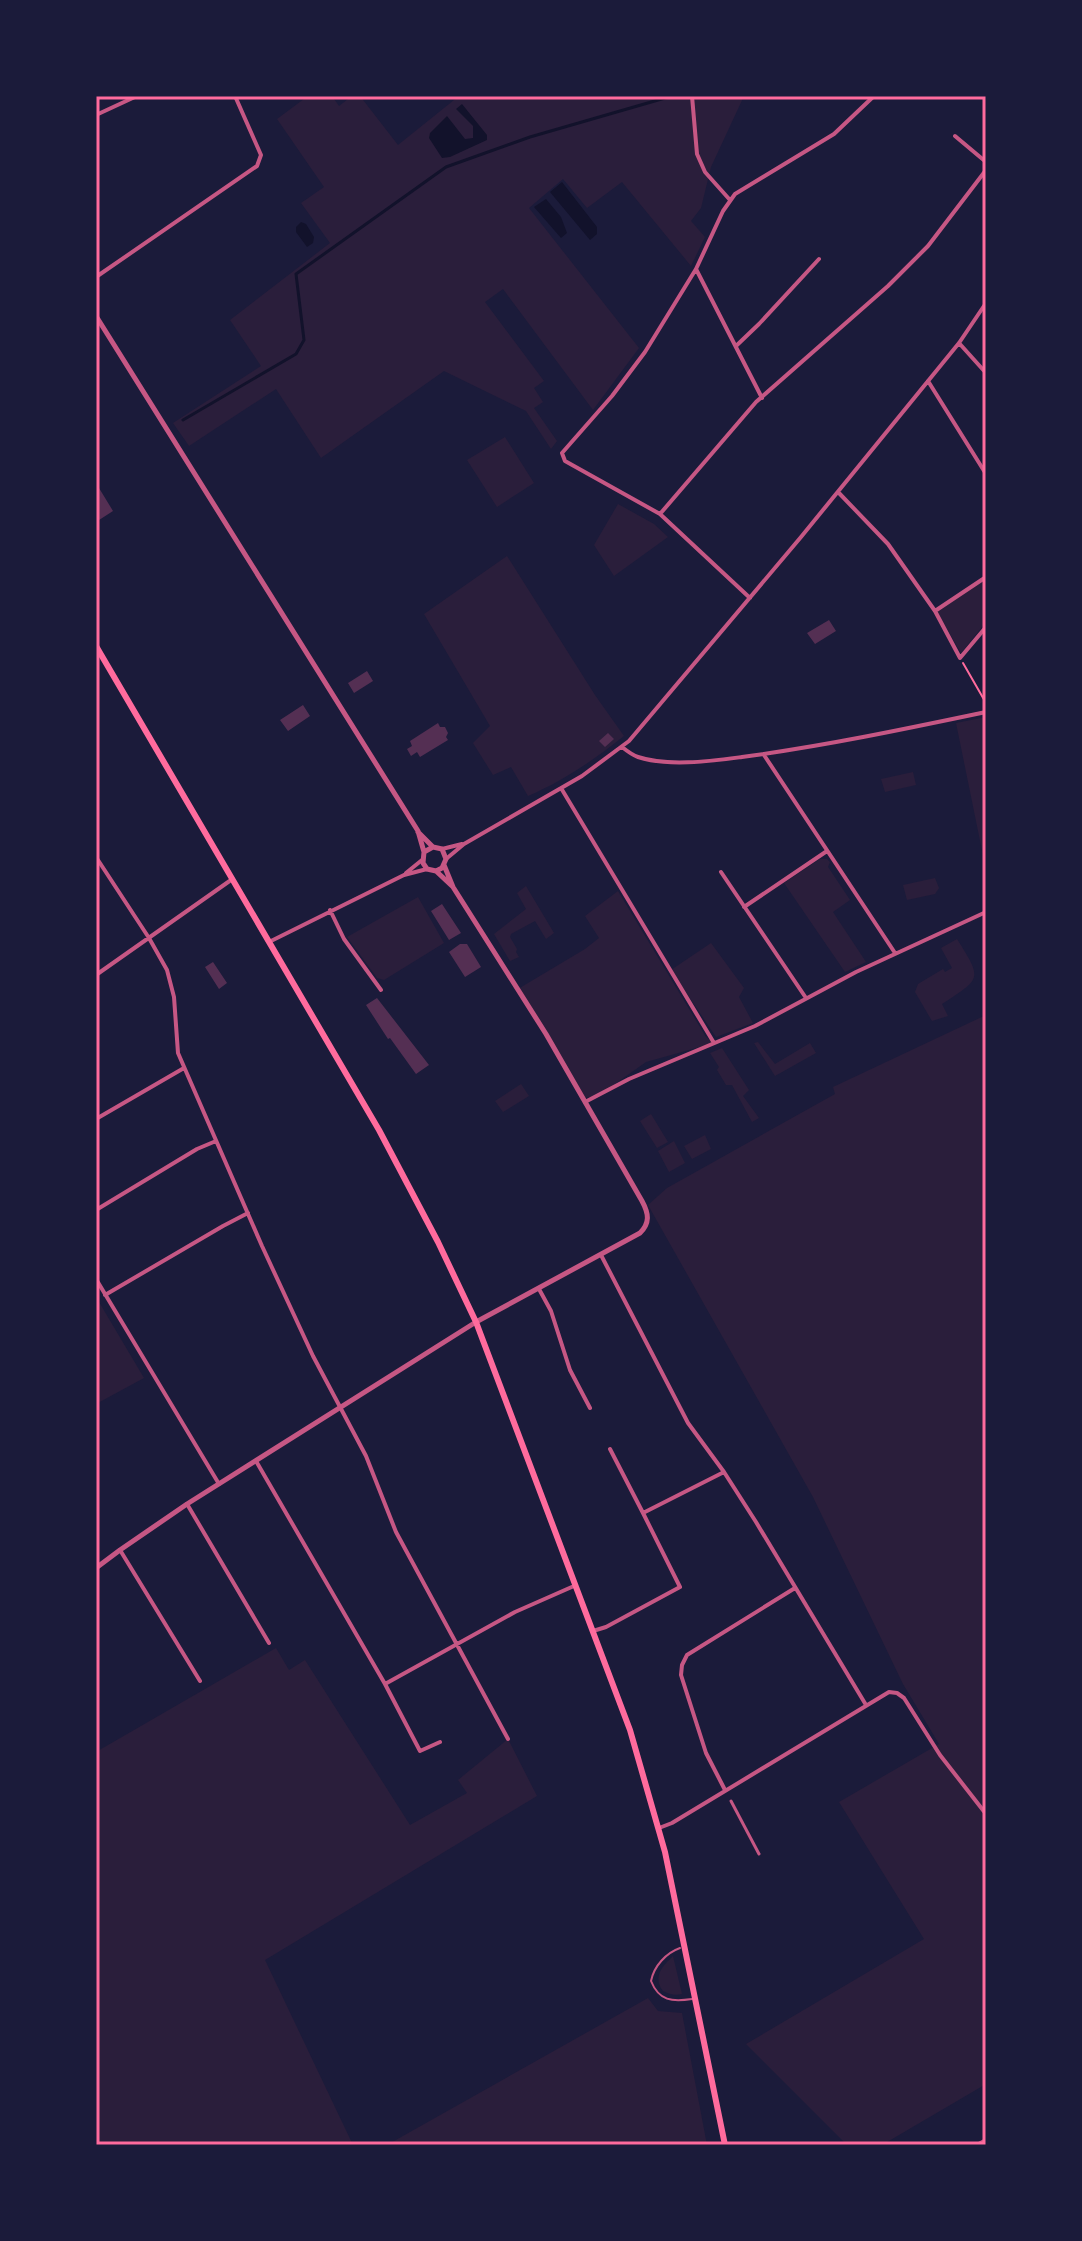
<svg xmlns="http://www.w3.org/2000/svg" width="1082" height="2241" viewBox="0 0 1082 2241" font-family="'DM Sans',sans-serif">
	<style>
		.green { fill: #2a1e3b }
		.water { fill: #12122b }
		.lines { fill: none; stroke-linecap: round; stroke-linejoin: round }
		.stream { stroke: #12122b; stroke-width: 3 }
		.building { fill: #542f53 }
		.path { stroke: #ff6b9d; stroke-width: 2 }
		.service { stroke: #c65784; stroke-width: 2 }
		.pedestrian { stroke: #c65784; stroke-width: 3 }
		.minor { stroke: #c65784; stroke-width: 4 }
		.tertiary { stroke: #c65784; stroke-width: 5 }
		.secondary { stroke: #ff6b9d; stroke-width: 6 }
		.neatline { fill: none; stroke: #ff6b9d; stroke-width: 3 }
	</style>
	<rect width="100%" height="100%" fill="#1b1b3a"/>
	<path class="green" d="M308 96H332L339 106 352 96H360L398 145 459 96H744L711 167 701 208 691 221 705 237 691 266 622 182 587 208 563 179 529 208 639 348 593 410 503 289 485 302 544 381 534 388 543 402 534 408 557 441 551 449 526 411 444 371 321 458 276 389 189 446 173 423 261 366 230 320 330 243 301 203 324 187 277 119Z
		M505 437 534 483 497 507 467 460Z
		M618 504 654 524 668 537 614 576 594 545Z
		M507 556 595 695 624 736C594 760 563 781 528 796L511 767 493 775 473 743 490 726 424 614Z
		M986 579V622L961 653 937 612Z
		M986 717V870L956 723Z
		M913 772 916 785 885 792 881 779Z
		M820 859H827L830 862 828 867 850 900 833 912 866 962 845 972 784 883Z
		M935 878 939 888 935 894 907 900 903 885Z
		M526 886 554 933 546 939 535 921 511 934 510 937 517 949 516 952 519 957 510 961 494 934 526 909 517 893Z
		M618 891 706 1037 714 1043 646 1062 598 1096 583 1098 518 989 585 949 599 938 585 916Z
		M418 897 444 943 384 980 377 978 347 937Z
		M957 939C983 980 981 978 942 1004L948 1016 932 1021 915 992 918 984 943 969 945 972 952 968 941 948Z
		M711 943 744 988 739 997 753 1023 716 1037 671 970Z
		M986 1015V2084L882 2145H847L746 2044 924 1939 839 1802 939 1744 903 1684 813 1497 648 1205 667 1188 835 1094 833 1087Z
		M758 1042 775 1064 810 1043 816 1053 775 1076 754 1043Z
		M722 1048 749 1090 743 1096 759 1118 752 1122 732 1085H726L717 1070 719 1067 710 1053Z
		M521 1084 529 1096 503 1112 495 1101Z
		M651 1114 668 1142 657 1148 640 1121Z
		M705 1135 711 1149 692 1159 684 1146Z
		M674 1141 685 1163 669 1172 658 1151Z
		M96 1297 144 1378 96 1404Z
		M276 1648 289 1670 305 1660 410 1825 467 1793 458 1780 508 1739 537 1796 265 1960 353 2145H96V1752Z
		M673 1956 682 1994C675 1996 669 1994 663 1991 652 1976 663 1966 673 1956Z
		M648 1998 658 2011 682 2013 707 2145H387Z"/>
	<path class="water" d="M462 104 487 135V140L450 157 442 158 429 138 430 133 447 116 465 139 473 138V126L456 109Z
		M562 182 597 227V234L590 240 550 192Z
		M546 199 561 217 567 233 561 238 534 207Z
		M301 222 306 224 314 237 313 243 307 247 296 232V227Z"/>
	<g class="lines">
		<path class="stream" d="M183 420 296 354 304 340 296 274 446 167 530 137 672 96"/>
	</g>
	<path class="building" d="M99 488 113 511 96 522V490Z
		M829 620 836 631 815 644 807 633Z
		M367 671 373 681 354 693 348 683Z
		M303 705 310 716 288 731 280 720Z
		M438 723 440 727H445L448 733 446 737 448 740 420 757 417 752 411 756 407 749 412 746 410 741Z
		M608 733 614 739 605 747 599 741Z
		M442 904 461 933 449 940 431 911Z
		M460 944H467L481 967 465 977 449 952Z
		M213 962 227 983 219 989 205 967Z
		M377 998 429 1065 416 1074 390 1038 388 1039 366 1005Z"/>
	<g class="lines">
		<path class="path" d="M963 663 986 703"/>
		<path class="service" d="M680 1948C666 1953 654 1966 651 1981 659 2001 672 2002 692 1999"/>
		<path class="pedestrian" d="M731 1801 759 1854"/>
		<path class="minor" d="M692 96 697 154 705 172 730 200
			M96 115 137 96
			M955 136 986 162
			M696 269 762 398
			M96 277 257 166 261 155 235 96
			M959 343 986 373
			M736 346 759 324 819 259
			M928 381 986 474
			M838 492 888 544 935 611 960 658 986 627
			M660 514 756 402 888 286 928 246 986 170
			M750 598 660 514 565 461 562 453 612 396 645 352 696 269 723 211 735 194 834 134 874 96
			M935 611 986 577
			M622 747C627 751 632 755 638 757 668 767 711 761 742 757 824 746 905 729 986 712
			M764 755 895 953
			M561 788 714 1043
			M442 849 462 844
			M96 857 149 938 167 970 174 997 178 1053 262 1246 313 1356 366 1456 396 1532 508 1739
			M446 859 464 844 582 776 629 741 801 537 959 343 986 303
			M721 872 806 998
			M406 873 422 860
			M744 907 827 851
			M330 910 344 939 381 990
			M269 942 404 875 427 869
			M96 975 231 880
			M585 1102 629 1079 755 1026 856 972 986 912
			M96 1119 184 1068
			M96 1210 197 1149 216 1141
			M601 1255 688 1423 724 1472 756 1522 866 1705
			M96 1279 219 1484
			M539 1289 551 1311 570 1370 590 1408
			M105 1295 223 1226 248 1213
			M610 1449 643 1513
			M256 1461 385 1684 420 1751 440 1742
			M187 1504 269 1643
			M120 1550 200 1681
			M593 1631 606 1627 680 1587 643 1513 724 1472
			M385 1684 515 1612 574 1586
			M725 1790 706 1753 681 1675 682 1665 687 1655 795 1588
			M659 1828 672 1823 889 1692 897 1693 904 1698 940 1755 986 1814
			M977 2145 986 2140"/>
		<path class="tertiary" d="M96 316 418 831 424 852
			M418 832 433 847
			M436 871 442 868 446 859 442 849 433 847 424 852 423 863 427 869 436 871 452 886
			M96 1568 120 1550 187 1504 476 1322 640 1233C650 1223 649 1214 642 1201L546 1034 453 887 444 865"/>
		<path class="secondary" d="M96 646 379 1130 438 1242 476 1322 630 1730 665 1852 725 2145"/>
	</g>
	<rect width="1082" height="2241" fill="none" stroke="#1b1b3a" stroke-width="196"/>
	<rect x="98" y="98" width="886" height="2045" class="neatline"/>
</svg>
